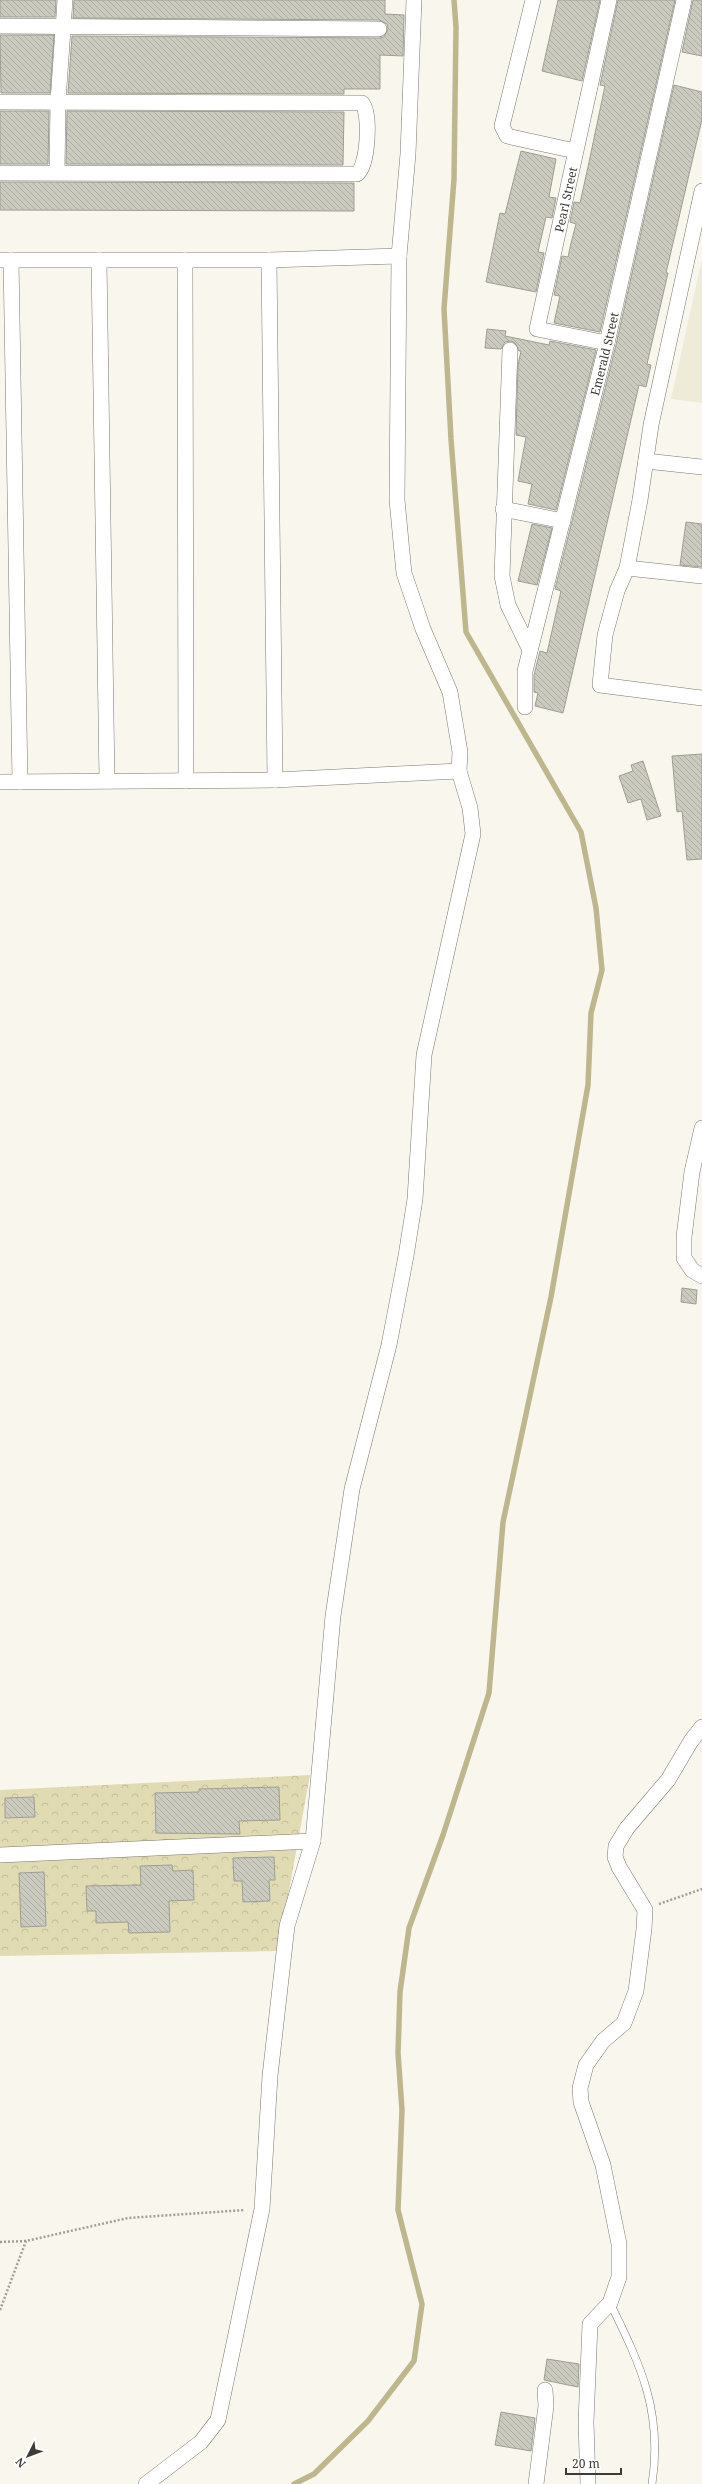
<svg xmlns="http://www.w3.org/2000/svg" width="702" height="2484" viewBox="0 0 702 2484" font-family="'Noto Serif',serif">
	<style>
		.built { fill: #eeebd9 }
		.forest { fill: url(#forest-crowns) }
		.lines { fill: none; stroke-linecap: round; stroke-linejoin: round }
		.stream { stroke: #beb78e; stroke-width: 5.5 }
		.building { fill: url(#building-back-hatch); stroke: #9f9e94 }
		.lane-casing { stroke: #79776e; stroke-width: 8 }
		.street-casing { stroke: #79776e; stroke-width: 16 }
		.path { stroke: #a09f97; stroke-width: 2.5; stroke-dasharray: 2 2; stroke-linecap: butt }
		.lane { stroke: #fff; stroke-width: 7 }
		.street { stroke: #fff; stroke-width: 15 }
		.labels { text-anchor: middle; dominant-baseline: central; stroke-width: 3; stroke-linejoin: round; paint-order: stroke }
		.street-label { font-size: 12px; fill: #3c3b37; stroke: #fff }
	</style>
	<defs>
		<pattern id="forest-crowns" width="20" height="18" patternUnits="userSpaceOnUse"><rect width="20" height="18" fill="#e1dbb4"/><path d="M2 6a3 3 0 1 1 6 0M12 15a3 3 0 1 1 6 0" fill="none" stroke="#c2bd9b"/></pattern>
		<pattern id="building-back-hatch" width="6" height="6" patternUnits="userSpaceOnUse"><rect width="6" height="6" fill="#cbcabf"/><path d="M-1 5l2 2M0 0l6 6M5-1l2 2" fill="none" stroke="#afaea5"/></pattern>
	</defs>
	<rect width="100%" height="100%" fill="#f9f7ed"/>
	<path class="built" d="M702 259V403L671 399Z"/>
	<path class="forest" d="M310 1775 278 1951 0 1956V1790Z"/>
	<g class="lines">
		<path class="stream" d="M294 2484 314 2474 368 2421 414 2361 422 2304 398 2210 402 2110 398 2053 400 1992 409 1928 443 1835 489 1693 503 1522 551 1297 588 1085 591 1013 602 970 596 908 581 832 466 632 451 439 444 309 454 179 456 27 454 0"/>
	</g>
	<path class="building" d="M0 0H56L55 17H0Z
		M74 0H385V14L404 15 403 56 380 55V89H344V94L68 93 72 36 379 38 384 37 388 29 387 24 379 20 73 18Z
		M558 0H600L582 81 542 71Z
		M618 0H675L600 332 554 323 560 296 554 295 562 256 568 257 571 243 576 224 570 222 574 202 580 203 588 167 605 86 600 85Z
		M693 0H702V56L682 52Z
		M0 35H54L50 93H1Z
		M674 85 702 92V119L666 273H668L647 364 651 365 646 387 639 385 563 713 535 706 538 693 534 692V675L540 651 547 653 561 591 555 589 616 345Z
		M0 111H49L48 164H0Z
		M67 111 344 112 343 165 66 164Z
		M521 151 556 159 549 197 556 198 552 218 546 217 538 252 544 253 536 292 486 282 500 213 505 214Z
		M0 182 354 183V211L0 210Z
		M487 329 506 331 505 336 549 345 550 341 596 350 556 510 528 504 532 484 518 481 526 437 516 435 518 365 521 351H519L515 343 511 341 505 342 501 349 485 348Z
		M686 522 702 524V567L680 565Z
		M532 524 552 528 537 585 518 581Z
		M702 754V859L687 860 682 811 677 812 672 756Z
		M643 761 661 816 647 820 641 799 628 803 619 776 633 771 631 765Z
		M682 1288 697 1290 696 1304 681 1302Z
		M279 1787 280 1820 239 1821 240 1834 156 1833 155 1793 199 1792V1789Z
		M34 1797 35 1817 5 1818V1798Z
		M274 1857 275 1880H269L270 1901 243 1902 242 1881H234L233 1858Z
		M172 1865 173 1871 193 1870 194 1900 169 1901 170 1932 129 1933 128 1922 96 1923V1911H87L86 1886 141 1885 140 1866Z
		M44 1872 46 1926 21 1927 19 1873Z
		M547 2359 579 2364 578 2387 544 2380Z
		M501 2412 535 2418 531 2451 495 2445Z"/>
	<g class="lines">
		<defs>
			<path id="lane" d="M610 2303C641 2366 663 2412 652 2484"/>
			<g id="street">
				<path d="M533 0 502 126 507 136 575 151"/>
				<path d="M0 26 379 29"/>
				<path d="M0 102 362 103C371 114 368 166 357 174L0 173"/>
				<path d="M57 172 58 101 65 0"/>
				<path d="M702 191 651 425 640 500 627 568 617 591 605 635 600 685 702 698"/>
				<path d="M0 260H269L399 256"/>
				<path d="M11 260 20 782"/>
				<path d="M99 260 107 781"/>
				<path d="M185 260 186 781"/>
				<path d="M269 260 275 780"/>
				<path id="s1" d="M607 343 537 329 609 0"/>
				<path d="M510 350 502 576 508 605 530 650"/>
				<path d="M646 461 702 467"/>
				<path d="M503 509 563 521"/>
				<path d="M627 568 702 576"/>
				<path id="s2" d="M525 707V671L607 343 684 0"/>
				<path d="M0 782 275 780 459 771"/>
				<path d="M702 1128 692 1172 684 1237V1258L692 1270 702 1276"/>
				<path d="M0 1855 313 1841"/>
				<path d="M146 2484 201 2442 218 2420 262 2209 270 2076 287 1926 313 1841 333 1616 352 1489 389 1345 406 1256 415 1199 424 1055 473 834 470 808 459 771 460 752 450 692 423 629 404 573 397 500 399 256 408 154 414 0"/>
				<path d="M536 2484 546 2406 545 2390"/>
				<path d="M588 2484 586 2422 590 2324 610 2303 619 2277V2244L603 2165 581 2102 580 2088 586 2065 603 2041 624 2023 636 1991 644 1929 645 1910 619 1867 615 1857 616 1846 627 1828 668 1780 691 1741 702 1727"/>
			</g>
		</defs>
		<use href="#lane" class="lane-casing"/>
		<use href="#street" class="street-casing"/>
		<path class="path" d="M659 1904 702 1889
			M0 2242 26 2241 128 2218 245 2210
			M0 2310 26 2241"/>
		<use href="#lane" class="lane"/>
		<use href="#street" class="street"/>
	</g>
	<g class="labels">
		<g class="street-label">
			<text stroke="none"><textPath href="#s1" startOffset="204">Pearl Street</textPath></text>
			<text stroke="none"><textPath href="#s2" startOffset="363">Emerald Street</textPath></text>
		</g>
	</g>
	<g transform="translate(28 2456) rotate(228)" stroke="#ffffff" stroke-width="3" paint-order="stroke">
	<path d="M0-3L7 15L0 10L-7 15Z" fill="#3c3b37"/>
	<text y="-6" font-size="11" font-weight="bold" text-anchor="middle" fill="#3c3b37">N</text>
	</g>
	<path d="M566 2468v6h55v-6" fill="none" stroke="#3c3b37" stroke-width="2"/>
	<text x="572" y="2468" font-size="12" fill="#3c3b37" stroke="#ffffff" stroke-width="3" paint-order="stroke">20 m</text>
</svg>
